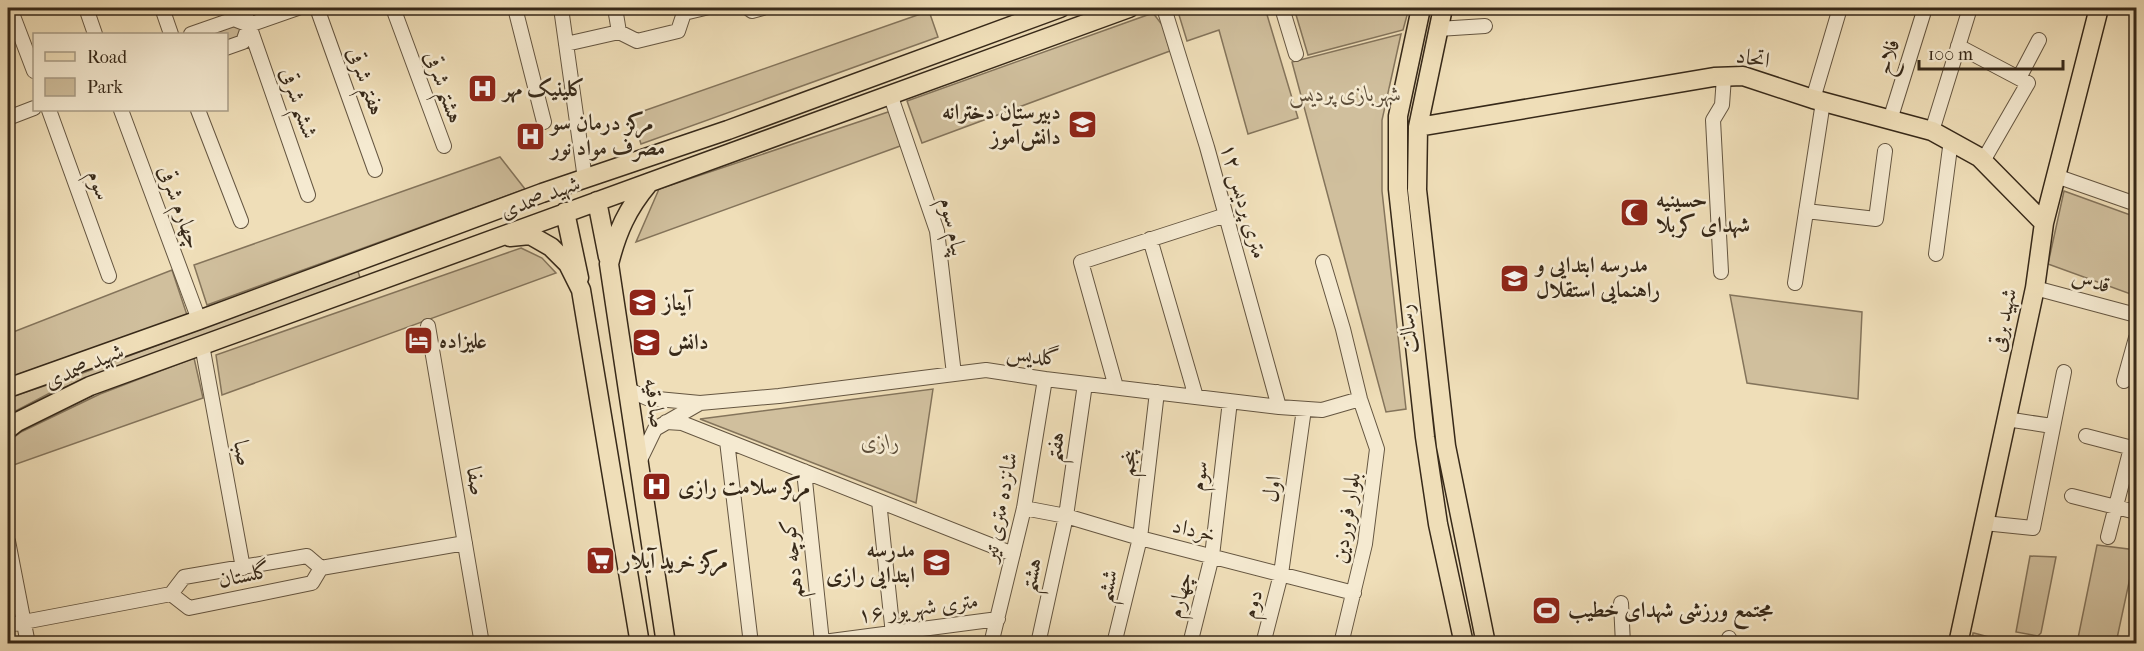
<svg xmlns="http://www.w3.org/2000/svg" width="2144" height="651" viewBox="0 0 2144 651" font-family="'IM FELL French Canon',Amiri,serif">
	<style>
		.green { fill: #d0bf9d; stroke: #84745b; stroke-width: 1.5 }
		.lines { fill: none; stroke-linecap: round; stroke-linejoin: round }
		.minor-casing { stroke: #655641; stroke-width: 16 }
		.major-casing { stroke: #372919; stroke-width: 21 }
		.minor { stroke: #f5ead1; stroke-width: 14 }
		.major { stroke: #efdeb8; stroke-width: 18 }
		.labels { text-anchor: middle; dominant-baseline: central; stroke-width: 5; stroke-linejoin: round; paint-order: stroke }
		.street-label { font-size: 22px; fill: #372919; stroke: #f5ead1 }
		.poi-label { font-size: 22px; font-weight: bold; fill: #372919; stroke: #f5ead1; text-anchor: start }
		.park-label { font-size: 22px; font-style: italic; fill: #5d4e3a; stroke: #f5ead1 }
	</style>
	<rect width="100%" height="100%" fill="#efdeb8"/>
	<filter id="stains"><feTurbulence type="fractalNoise" baseFrequency=".00333" numOctaves="4"/><feColorMatrix values="0 0 0 0 .2 0 0 0 0 .09 0 0 0 0 .02 0 0 0 .5 -.17"/></filter>
	<radialGradient id="worn" r=".72"><stop offset=".6" stop-color="#630" stop-opacity="0"/><stop offset="1" stop-color="#630" stop-opacity=".3"/></radialGradient>
	<path class="green" d="M1184 8H1265L1298 118 1248 134 1219 30 1187 41 1179 15Z
		M1294 8H1409L1403 30 1308 55Z
		M929 11 938 37 641 144 632 115Z
		M1153 13 1163 26 1170 51 922 143 907 101Z
		M234 19 249 25 242 42 227 48 226 34H192Z
		M1401 34 1382 120V191L1406 409 1386 412 1292 62Z
		M891 111 903 145 636 242 659 189Z
		M500 157 525 189 207 305 194 265Z
		M2064 191 2136 217V296L2048 264Z
		M521 248 542 258 556 273 222 395 216 355Z
		M172 270 187 315 8 378V334Z
		M358 271 360 278 119 366 50 393 8 415V398L80 374Z
		M1730 295 1862 312 1858 399 1747 383Z
		M194 358 203 398 8 467V442L21 432 100 394Z
		M933 389 916 503 700 419Z
		M2097 545 2136 550 2116 643H2077Z
		M2030 556 2056 557 2041 633 2038 636 2016 632Z
		M1973 633H1974L2011 643H1972Z"/>
	<g class="lines">
		<defs>
			<path id="minor" d="M10 8 34 71
				M86 8 95 34
				M162 8 171 34
				M243 8 308 195
				M317 8 375 170
				M393 8 444 146
				M515 8 544 122
				M561 8 585 179
				M615 8 619 32
				M748 8 752 11 763 8
				M1164 8 1207 147 1279 407
				M1282 8 1296 54
				M684 13 705 8
				M249 25 298 8
				M1438 29 1485 26
				M191 34 234 19 249 25
				M566 44 619 32 637 41 678 31 684 13 682 8
				M1958 46 2028 83 1983 161
				M226 48 243 42 249 25
				M2019 78 2039 40
				M890 94 937 231 954 374
				M1813 99 1840 8
				M49 110 109 276
				M121 110 199 320
				M198 110 241 221
				M8 118 34 108
				M1890 120 1925 8
				M1932 131 1970 8
				M2056 176 2136 204
				M1806 211 1876 219 1885 151
				M1150 239 1196 397
				M1936 254 1951 140
				M1323 262 1343 329 1360 399 1377 449 1365 544 1341 644
				M1721 272 1713 120 1722 105 1724 77
				M1795 283 1823 102
				M2035 288 2136 315
				M428 326 482 644
				M202 345 243 568
				M2124 381 2136 338
				M1116 387 1081 262 1226 215
				M629 390 647 398 700 403 779 396 986 370 1045 379 1279 407 1322 410 1360 399
				M2006 419 2052 426
				M666 422 682 423 1013 554
				M2086 436 2136 449
				M727 441 751 644
				M639 462 655 429 700 403
				M804 471 822 642
				M2072 496 2136 512
				M879 501 894 644
				M1024 508 1066 516 1140 538 1354 593
				M1984 523 2033 528 2064 372
				M2108 537 2131 448
				M8 541 28 644
				M171 594 189 608 312 583 321 568
				M1621 603 1623 644
				M8 625 171 594 184 577 307 556 321 568 465 543
				M808 644 998 619
				M991 644 1024 508 1045 379
				M1038 644 1066 516 1085 384
				M1114 644 1140 538 1157 392
				M1190 644 1212 556 1230 401
				M1263 644 1281 574 1304 409
				M1727 644 1729 638"/>
			<path id="major" d="M1421 8 1398 116V189L1425 437 1438 524 1464 644
				M1443 8 1418 127 1417 190 1446 446 1486 644
				M1418 127 1714 77 1743 76 1813 99 1932 131 1979 157 2044 223
				M649 183C627 209 617 232 609 264L666 644
				M597 201 608 257
				M565 212 579 278
				M510 237 530 235 551 247 568 264 581 290 640 644
				M8 388 199 320 542 193 728 130 1060 8
				M8 429 17 422 90 386 1129 8
				M1958 644 2035 288 2044 223 2099 8"/>
		</defs>
		<use href="#minor" class="minor-casing"/>
		<use href="#major" class="major-casing"/>
		<use href="#minor" class="minor"/>
		<use href="#major" class="major"/>
	</g>
	<defs>
		<symbol id="hospital-square" viewBox="-11 -11 22 22"><rect x="-9" y="-9" width="18" height="18" rx="4" fill="#8f2418" stroke="#f5ead1"/><path d="M-5-5h3v3.5h4V-5h3V5h-3V1.5h-4V5h-3Z" fill="#fff"/></symbol>
		<symbol id="school-square" viewBox="-11 -11 22 22"><rect x="-9" y="-9" width="18" height="18" rx="4" fill="#8f2418" stroke="#f5ead1"/><path d="M0-5L7-2L0 1L-7-2ZM-4 1L0 2.5L4 1V4Q0 6-4 4Z" fill="#fff"/></symbol>
		<symbol id="mosque-square" viewBox="-11 -11 22 22"><rect x="-9" y="-9" width="18" height="18" rx="4" fill="#8f2418" stroke="#f5ead1"/><path d="M3.5-4.9A6 6 0 1 0 3.5 4.9A5 5 0 1 1 3.5-4.9Z" fill="#fff"/></symbol>
		<symbol id="hotel-square" viewBox="-11 -11 22 22"><rect x="-9" y="-9" width="18" height="18" rx="4" fill="#8f2418" stroke="#f5ead1"/><path d="M-6-4.5h1.5V1H6V5H4.5V3h-9V5H-6ZM-4 0a1.8 1.8 0 1 1 3.6 0ZM.5 0V-2.5h3Q6-2.5 6 0Z" fill="#fff"/></symbol>
		<symbol id="supermarket-square" viewBox="-11 -11 22 22"><rect x="-9" y="-9" width="18" height="18" rx="4" fill="#8f2418" stroke="#f5ead1"/><path d="M-6-5.5h2.5l.6 2H6L4.5 2H-2.5L-4.4-4H-6ZM-1.5 3.2a1.3 1.3 0 1 0 .1 0ZM3 3.2a1.3 1.3 0 1 0 .1 0Z" fill="#fff"/></symbol>
		<symbol id="stadium-square" viewBox="-11 -11 22 22"><rect x="-9" y="-9" width="18" height="18" rx="4" fill="#8f2418" stroke="#f5ead1"/><path d="M0-5a6.5 5 0 1 0 0 10a6.5 5 0 1 0 0-10ZM-3.5-1.8h7v3.6h-7Z" fill="#fff"/></symbol>
	</defs>
	<g fill-rule="evenodd">
		<use href="#hospital-square" x="466" y="72" width="33" height="33"/>
		<use href="#school-square" x="1066" y="108" width="33" height="33"/>
		<use href="#hospital-square" x="514" y="120" width="33" height="33"/>
		<use href="#mosque-square" x="1618" y="196" width="33" height="33"/>
		<use href="#school-square" x="1498" y="262" width="33" height="33"/>
		<use href="#school-square" x="626" y="286" width="33" height="33"/>
		<use href="#hotel-square" x="402" y="324" width="33" height="33"/>
		<use href="#school-square" x="630" y="326" width="33" height="33"/>
		<use href="#hospital-square" x="640" y="470" width="33" height="33"/>
		<use href="#supermarket-square" x="584" y="544" width="33" height="33"/>
		<use href="#school-square" x="920" y="546" width="33" height="33"/>
		<use href="#stadium-square" x="1530" y="594" width="33" height="33"/>
	</g>
	<g class="labels">
		<g class="street-label">
			<text transform="translate(1888 57) rotate(-73)">فلاح</text>
			<text transform="translate(1753 58) rotate(10)">اتحاد</text>
			<text transform="translate(366 81) rotate(70)">هفتم شرقی</text>
			<text transform="translate(444 87) rotate(70)">هشتم شرقی</text>
			<text transform="translate(299 103) rotate(71)">ششم شرقی</text>
			<text transform="translate(99 185) rotate(70)">سوم</text>
			<text transform="translate(540 197) rotate(-21)">شهید صمدی</text>
			<text transform="translate(1244 201) rotate(74)">۱۲ متری پردیس</text>
			<text transform="translate(180 207) rotate(70)">چهارم شرقی</text>
			<text transform="translate(953 227) rotate(77)">پیام سوم</text>
			<text transform="translate(2091 281) rotate(15)">قدس</text>
			<text transform="translate(2003 320) rotate(-78)">شهید برقی</text>
			<text transform="translate(1408 329) rotate(-97)">رسالت</text>
			<text transform="translate(1033 355) rotate(8)">گلدیس</text>
			<text transform="translate(84 366) rotate(-23)">شهید صمدی</text>
			<text transform="translate(655 403) rotate(82)">صادقیه</text>
			<text transform="translate(1055 447) rotate(-81)">هفتم</text>
			<text transform="translate(243 453) rotate(80)">صبا</text>
			<text transform="translate(1128 463) rotate(-83)">پنجم</text>
			<text transform="translate(1199 476) rotate(-83)">سوم</text>
			<text transform="translate(476 481) rotate(80)">صفا</text>
			<text transform="translate(1272 489) rotate(-82)">اول</text>
			<text transform="translate(1000 507) rotate(-79)">شانزده متری تیر</text>
			<text transform="translate(1346 518) rotate(-81)">بلوار فروردین</text>
			<text transform="translate(1194 530) rotate(14)">خرداد</text>
			<text transform="translate(792 559) rotate(-96)">کوچه دهم</text>
			<text transform="translate(244 575) rotate(-12)">گلستان</text>
			<text transform="translate(1031 575) rotate(-78)">هشتم</text>
			<text transform="translate(1107 586) rotate(-76)">ششم</text>
			<text transform="translate(1180 595) rotate(-76)">چهارم</text>
			<text transform="translate(1252 604) rotate(-75)">دوم</text>
			<text transform="translate(918 608) rotate(-7)">۱۶ متری شهریور</text>
		</g>
		<g class="poi-label">
			<text x="503" y="89">کلینیک مهر</text>
			<text x="1061" y="112" text-anchor="end">دبیرستان دخترانه<tspan x="1061" dy="25">دانش‌آموز</tspan></text>
			<text x="551" y="123">مرکز درمان سو<tspan x="551" dy="25">مصرف مواد نور</tspan></text>
			<text x="1656" y="200">حسینیه<tspan x="1656" dy="25">شهدای کربلا</tspan></text>
			<text x="1536" y="265">مدرسه ابتدایی و<tspan x="1536" dy="25">راهنمایی استقلال</tspan></text>
			<text x="663" y="303">آیناز</text>
			<text x="439" y="341">علیزاده</text>
			<text x="668" y="342">دانش</text>
			<text x="678" y="487">مرکز سلامت رازی</text>
			<text x="915" y="550" text-anchor="end">مدرسه<tspan x="915" dy="25">ابتدایی رازی</tspan></text>
			<text x="622" y="561">مرکز خرید آیلار</text>
			<text x="1568" y="610">مجتمع ورزشی شهدای خطیب</text>
		</g>
		<g class="park-label">
			<text x="1345" y="94">شهربازی پردیس</text>
			<text x="880" y="442">رازی</text>
		</g>
	</g>
	<rect width="2144" height="651" fill="none" stroke="#efdeb8" stroke-width="30"/>
	<rect x="9" y="9" width="2126" height="633" fill="none" stroke="#372919" stroke-width="3"/>
	<rect x="15" y="15" width="2114" height="621" fill="none" stroke="#372919" stroke-width="1.5"/>
	<rect x="33" y="33" width="195" height="78" fill="#f5ead1" stroke="#a99d87" stroke-width="1.5"/>
	<rect x="45" y="52" width="30" height="9" fill="#efdeb8" stroke="#a99d87" stroke-width="1.5"/>
	<text x="87" y="63" font-size="18" fill="#372919">Road</text>
	<rect x="45" y="78" width="30" height="18" fill="#d0bf9d" stroke="#a99d87" stroke-width="1.5"/>
	<text x="87" y="93" font-size="18" fill="#372919">Park</text>
	<path d="M1919 60v9h144v-9" fill="none" stroke="#372919" stroke-width="3"/>
	<text x="1928" y="60" font-size="18" fill="#372919" stroke="#f5ead1" stroke-width="4.5" paint-order="stroke">100 m</text>
	<rect width="100%" height="100%" filter="url(#stains)"/>
	<rect width="100%" height="100%" fill="url(#worn)"/>
</svg>
